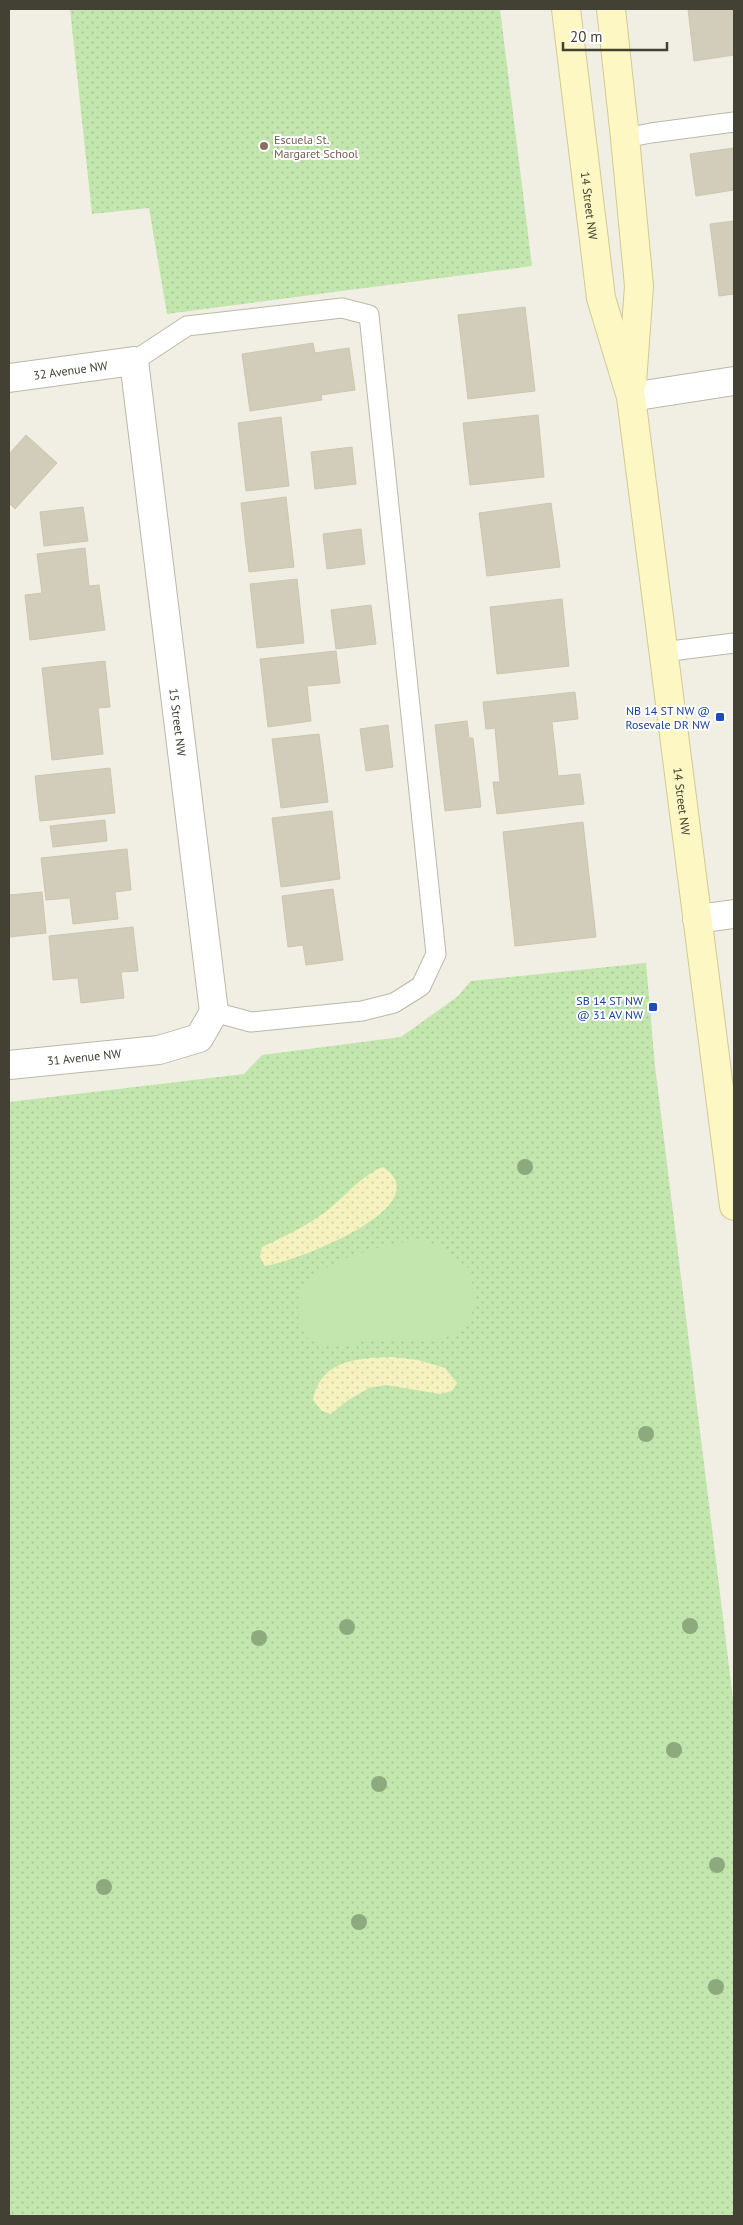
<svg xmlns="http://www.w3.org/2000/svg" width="743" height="2225" viewBox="0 0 743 2225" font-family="'PT Sans',sans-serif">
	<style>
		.green { fill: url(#green-dots) }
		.sand { fill: url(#sand-dots) }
		.pitch { fill: #c3e5ae }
		.building { fill: #d2cdba; stroke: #cdc6ae }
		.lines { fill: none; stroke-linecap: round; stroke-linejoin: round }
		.lane-casing { stroke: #bcb8a7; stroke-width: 21 }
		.street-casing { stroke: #bcb8a7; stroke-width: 30 }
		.secondary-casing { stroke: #d0ca95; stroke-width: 30 }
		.lane { stroke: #fff; stroke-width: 19 }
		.street { stroke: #fff; stroke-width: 28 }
		.secondary { stroke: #fcf7c3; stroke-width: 28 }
		.tree { fill: #8caa7e }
		.education-dot { fill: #8d6e63; stroke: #fff; stroke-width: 2 }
		.transit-dot { fill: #1a4fb4; stroke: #fff; stroke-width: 2 }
		.labels { text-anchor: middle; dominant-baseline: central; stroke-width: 4; stroke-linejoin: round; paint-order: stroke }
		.education-label { font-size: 12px; fill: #785e54; stroke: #fff; text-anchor: start }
		.street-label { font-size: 12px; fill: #434034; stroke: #fff }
		.transit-label { font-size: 12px; fill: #164399; stroke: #fff; text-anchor: end }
	</style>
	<defs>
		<pattern id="green-dots" width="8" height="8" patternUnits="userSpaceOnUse" patternTransform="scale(1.25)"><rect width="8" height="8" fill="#c3e5ae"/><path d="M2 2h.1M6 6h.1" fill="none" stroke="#a9c696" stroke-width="1.8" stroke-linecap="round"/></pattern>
		<pattern id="sand-dots" width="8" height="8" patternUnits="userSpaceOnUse" patternTransform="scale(1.25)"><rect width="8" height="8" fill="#f5f2c0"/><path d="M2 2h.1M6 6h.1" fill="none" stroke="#d3d1a6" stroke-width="1.8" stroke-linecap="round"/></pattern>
	</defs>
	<rect width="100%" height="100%" fill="#f1efe4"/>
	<path class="green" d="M70 9H500L532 266 167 314 149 208 92 214Z
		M646 963 655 1066 734 1707V2216H9V1102L244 1074 262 1055 401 1037 457 997 471 981Z"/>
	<path class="sand" d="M383 1167C442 1206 295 1262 265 1266L260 1257 262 1247C283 1237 305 1227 324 1213 343 1199 360 1176 383 1167Z
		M393 1357 418 1360 445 1368 457 1383 452 1391 440 1394 386 1385 369 1388 347 1401 331 1414 322 1411 313 1400C321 1359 359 1358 393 1357Z"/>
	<path class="pitch" d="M424 1240 445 1249 469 1269C474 1290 480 1312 462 1329 446 1345 392 1339 369 1341 356 1342 341 1347 328 1346 323 1346 314 1342 310 1340 301 1332 301 1324 299 1313 298 1305 297 1297 301 1291 319 1260 391 1241 424 1240Z"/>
	<path class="building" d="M688 9H734V55L694 61Z
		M734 148V190L696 196 690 154Z
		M734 221V294L719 296 710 224Z
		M525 307 535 391 468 399 458 315Z
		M313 343 315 353 349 348 355 390 321 395 322 400 250 411 242 354Z
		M538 415 544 477 470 485 463 423Z
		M281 417 289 486 246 491 238 423Z
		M26 435 57 463 15 509 9 503V454Z
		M352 447 356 484 315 489 311 452Z
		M286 497 294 567 249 572 241 503Z
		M551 503 560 567 487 576 479 513Z
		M83 507 88 541 44 546 40 512Z
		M361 529 365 564 327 569 323 534Z
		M85 548 89 586 99 585 105 630 30 640 25 595 42 593 37 554Z
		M297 579 304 643 257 648 250 584Z
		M562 599 569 666 497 674 490 607Z
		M371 605 376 644 336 649 331 610Z
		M336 651 340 683 307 686 311 721 268 727 260 659Z
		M105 661 110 707 98 708 103 754 52 760 42 668Z
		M575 692 578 719 552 722 558 776 580 774 584 804 497 814 493 782H500L495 728 486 729 483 702Z
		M467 721 469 738H473L481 807 445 811 435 725Z
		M388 725 393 767 366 771 360 729Z
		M319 734 328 802 281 808 272 739Z
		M110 768 115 813 40 821 35 776Z
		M332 811 340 879 281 887 272 818Z
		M105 820 107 841 53 847 50 826Z
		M583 822 596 937 515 946 503 832Z
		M127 849 131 890 115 892 118 919 73 924 70 898 46 900 41 858Z
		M333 889 343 960 306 965 303 945 288 947 282 896Z
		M42 892 46 933 9 937V895Z
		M133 927 138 971 121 972 124 998 81 1003 78 978 53 980 49 936Z"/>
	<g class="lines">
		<defs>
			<path id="lane" d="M625 138 651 133 734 122
				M134 361 187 326 342 308 369 315 436 954 421 986 394 1003 362 1011 251 1022 214 1012
				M663 652 734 643"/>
			<g id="street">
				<path id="s1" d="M9 378 134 361 214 1012 199 1038 159 1050 9 1065"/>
				<path d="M631 397 734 381"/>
				<path d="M697 919 734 914"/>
			</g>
			<g id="secondary">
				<path id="s2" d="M566 9 601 298 631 397 734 1206"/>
				<path d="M611 9 625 138 639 286 632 383"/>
			</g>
		</defs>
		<use href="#lane" class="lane-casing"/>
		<use href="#street" class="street-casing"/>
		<use href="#secondary" class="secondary-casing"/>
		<use href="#lane" class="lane"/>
		<use href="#street" class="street"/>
		<use href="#secondary" class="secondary"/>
	</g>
	<g class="tree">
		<circle cx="525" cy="1167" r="8"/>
		<circle cx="646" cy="1434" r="8"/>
		<circle cx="690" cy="1626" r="8"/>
		<circle cx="347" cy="1627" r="8"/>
		<circle cx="259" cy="1638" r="8"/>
		<circle cx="674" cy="1750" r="8"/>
		<circle cx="379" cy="1784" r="8"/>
		<circle cx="717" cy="1865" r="8"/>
		<circle cx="104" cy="1887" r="8"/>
		<circle cx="359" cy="1922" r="8"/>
		<circle cx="716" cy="1987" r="8"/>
	</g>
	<circle class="education-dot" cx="264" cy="146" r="5"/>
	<g class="transit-dot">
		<rect x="715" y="712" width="10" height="10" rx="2.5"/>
		<rect x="648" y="1002" width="10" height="10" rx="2.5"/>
	</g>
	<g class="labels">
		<g class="education-label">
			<text x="274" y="139">Escuela St.<tspan x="274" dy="14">Margaret School</tspan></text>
		</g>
		<g class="street-label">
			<text stroke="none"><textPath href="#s2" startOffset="198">14 Street NW</textPath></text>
			<text stroke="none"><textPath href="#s1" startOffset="62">32 Avenue NW</textPath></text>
			<text stroke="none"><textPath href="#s1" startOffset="490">15 Street NW</textPath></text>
			<text stroke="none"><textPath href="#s2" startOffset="802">14 Street NW</textPath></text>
			<text transform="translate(84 1057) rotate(-6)">31 Avenue NW</text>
		</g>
		<g class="transit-label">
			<text x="710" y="710">NB 14 ST NW @<tspan x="710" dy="14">Rosevale DR NW</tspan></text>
			<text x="643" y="1000">SB 14 ST NW<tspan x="643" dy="14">@ 31 AV NW</tspan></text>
		</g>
	</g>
	<rect width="743" height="2225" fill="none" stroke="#434034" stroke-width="20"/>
	<path d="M563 42v8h104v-8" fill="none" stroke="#434034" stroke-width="2.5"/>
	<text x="570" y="42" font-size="15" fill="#434034" stroke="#ffffff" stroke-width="4" paint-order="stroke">20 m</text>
</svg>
